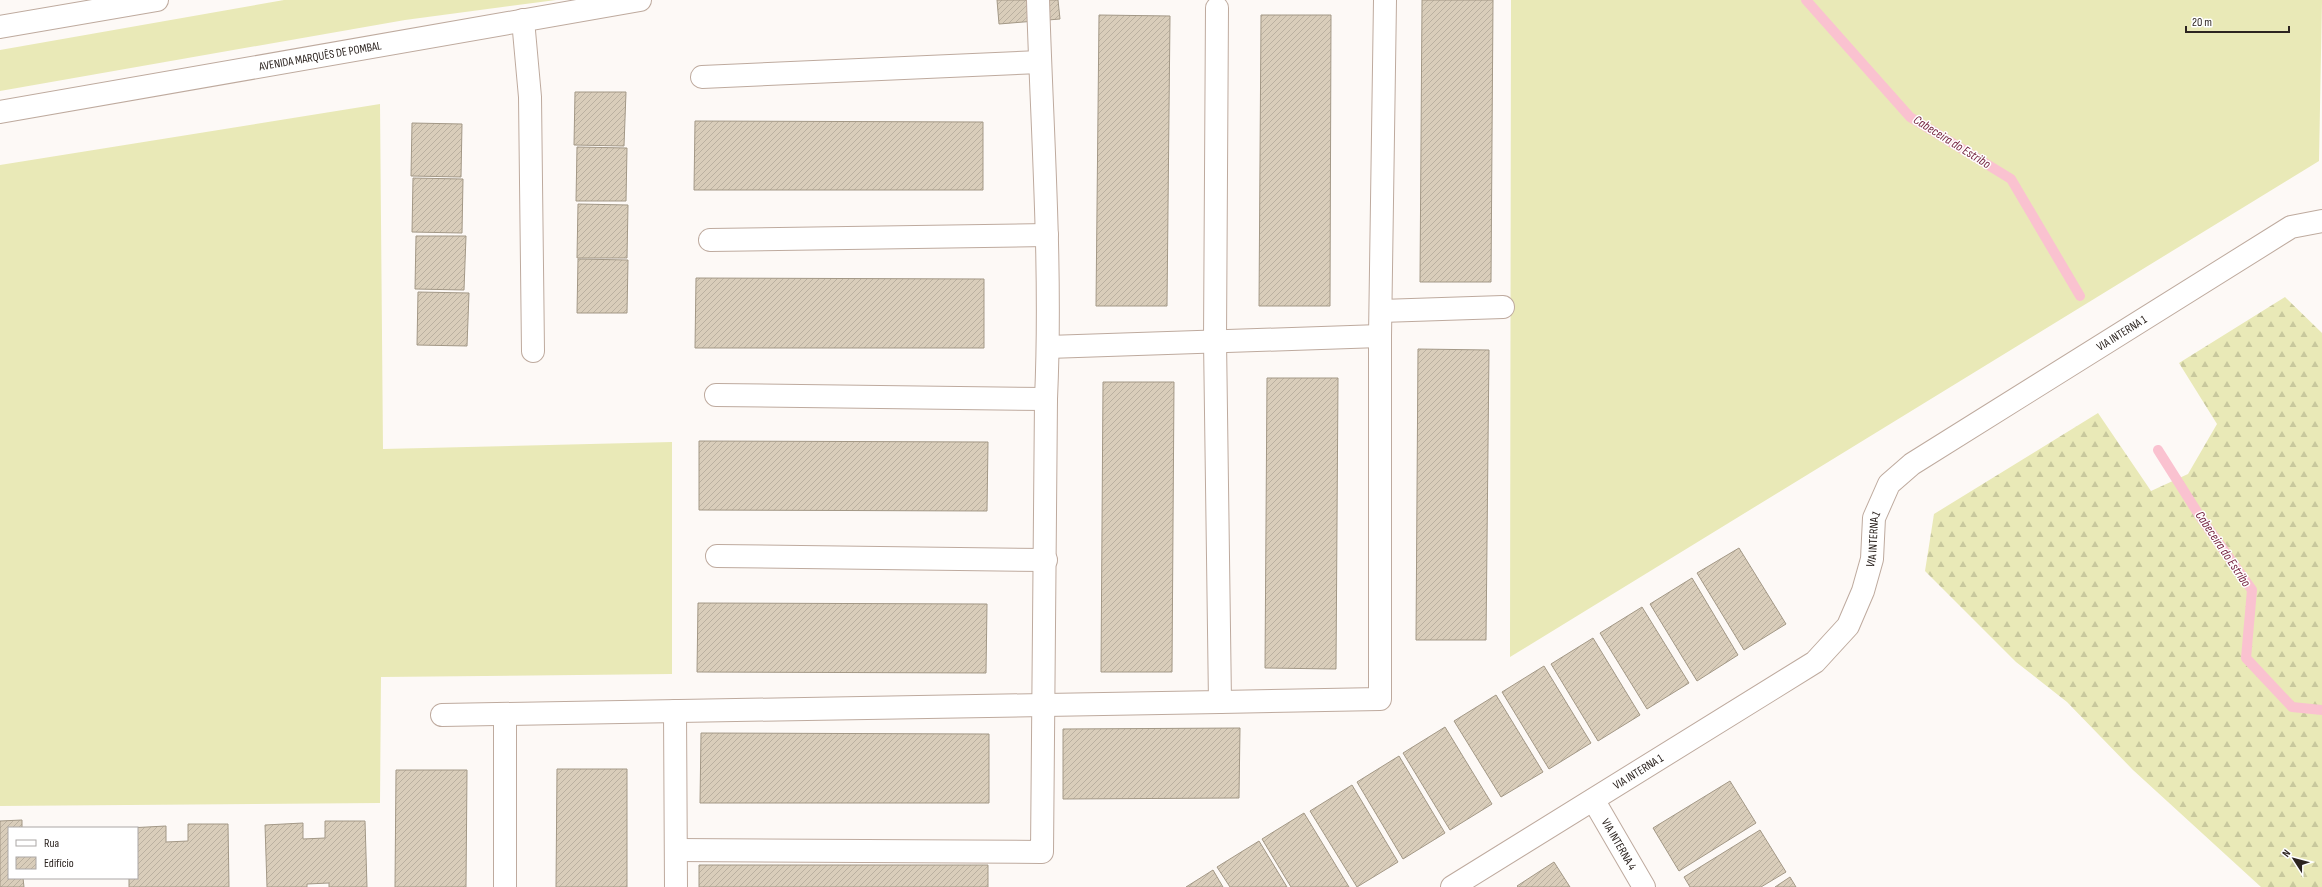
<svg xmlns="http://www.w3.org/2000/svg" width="2322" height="887" viewBox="0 0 2322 887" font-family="'Sofia Sans Condensed',sans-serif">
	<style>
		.grass { fill: #e9e9b7 }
		.forest { fill: url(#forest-firs) }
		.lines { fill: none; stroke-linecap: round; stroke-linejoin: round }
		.stream { stroke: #fac2d0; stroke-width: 10 }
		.building { fill: url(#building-hatch); stroke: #a39886 }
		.street-casing { stroke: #beaa9e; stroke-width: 24 }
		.secondary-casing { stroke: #beaa9e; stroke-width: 24 }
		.street { stroke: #fff; stroke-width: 22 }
		.secondary { stroke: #fff; stroke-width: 22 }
		.labels { text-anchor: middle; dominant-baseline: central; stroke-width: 3; stroke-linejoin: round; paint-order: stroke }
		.street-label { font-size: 12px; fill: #2c2420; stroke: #fff }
		.water-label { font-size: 13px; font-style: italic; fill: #792945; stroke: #fff }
	</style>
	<defs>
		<pattern id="forest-firs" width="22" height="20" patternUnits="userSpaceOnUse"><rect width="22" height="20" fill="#e9e9b7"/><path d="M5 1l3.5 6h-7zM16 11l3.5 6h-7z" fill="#c8c89d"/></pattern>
		<pattern id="building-hatch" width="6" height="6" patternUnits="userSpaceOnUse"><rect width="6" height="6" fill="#d9cdba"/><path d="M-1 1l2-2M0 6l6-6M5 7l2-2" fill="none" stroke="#bab0a0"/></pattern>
	</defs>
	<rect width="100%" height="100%" fill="#fdf9f6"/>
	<path class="grass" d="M284 0H556L405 20 0 91V50Z
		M1511 0H2322L2319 161 1510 657Z
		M380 104 383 449 672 442V674L381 677 380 803 0 806V165Z"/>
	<path class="forest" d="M2285 297 2322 333V887H2261L2133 770 2067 702 2016 662 1925 571 1934 514 2098 413 2151 491 2188 474 2217 424 2179 363Z"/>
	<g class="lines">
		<path class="stream" d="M1806 0 1910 117 2011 179 2080 296
			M2158 450 2201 518 2252 590 2246 658 2292 707 2322 710"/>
	</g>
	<path class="building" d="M997 0H1058L1060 19 999 24Z
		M1422 0H1493L1491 282H1420Z
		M1099 15 1170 16 1167 306H1096Z
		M1261 15H1331L1330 306H1259Z
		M575 92H626L624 146 574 145Z
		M695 121 983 122V190H694Z
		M412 123 462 124 461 177 411 176Z
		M577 147 627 148 626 201H576Z
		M413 178 463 179 462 233 412 232Z
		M578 204 628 205 627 258H577Z
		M416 236H466L464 290 415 289Z
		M578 259 628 260 627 313H577Z
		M696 278 984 279V348H695Z
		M418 292 469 293 467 346 417 345Z
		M1418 349 1489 350 1486 640H1416Z
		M1267 378H1338L1336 669 1265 668Z
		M1103 382H1174L1172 672H1101Z
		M699 441 988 442 987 511 699 510Z
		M1739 548 1786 624 1744 650 1697 573Z
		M1692 578 1738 655 1697 681 1650 604Z
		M698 603 987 604 986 673 697 672Z
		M1642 607 1689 683 1647 709 1600 633Z
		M1593 638 1640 715 1598 741 1551 664Z
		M1544 666 1591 743 1549 769 1502 692Z
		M1496 695 1543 772 1501 797 1454 721Z
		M1445 727 1492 804 1450 830 1403 753Z
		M1240 728 1239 798 1063 799V729Z
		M701 733 989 734V803H700Z
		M1399 756 1445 833 1403 859 1357 782Z
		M557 769H627V887H556Z
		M396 770H467L466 887H395Z
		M1730 781 1756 823 1679 871 1653 828Z
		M1352 785 1398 862 1357 887 1310 811Z
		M1304 813 1349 887H1291L1262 839Z
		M22 820V828H9V878H23L24 887H0V821Z
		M325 821H365L367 887H329V883L307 884V887H267L265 825 303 823V839L325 838Z
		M188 824H228L229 887H129V878H137V828H128L166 826V842L188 841Z
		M1760 830 1786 872 1761 887H1690L1684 877Z
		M1259 841 1287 887H1230L1217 867Z
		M1554 862 1570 887H1518L1517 886Z
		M699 865H988V887H699Z
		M1213 870 1223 887H1186Z
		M1790 877 1796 887H1775Z"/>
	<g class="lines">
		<defs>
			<g id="street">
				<path d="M523 20 530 97 533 351"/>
				<path d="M702 77 1040 62"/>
				<path d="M710 240 1047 235"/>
				<path d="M1381 311 1503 307"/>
				<path d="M1048 347 1380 336"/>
				<path d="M716 395 1046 399"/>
				<path d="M717 556 1046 560"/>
				<path d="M1220 702 1380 699V336L1385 0"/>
				<path d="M675 711 676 887"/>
				<path d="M442 715 1220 702 1215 340 1217 8"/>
				<path id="s1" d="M1594 801 1644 887"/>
				<path d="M676 850 1042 852 1046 399C1052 266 1042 133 1038 0"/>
				<path d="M505 887V714"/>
				<path id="s2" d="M1452 887 1815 662 1848 626 1863 591 1872 559 1874 518 1889 484 1912 464 2291 227 2322 221"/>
			</g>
			<g id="secondary">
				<path d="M0 27 157 0"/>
				<path id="s3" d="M0 112 640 0"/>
			</g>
		</defs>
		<use href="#street" class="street-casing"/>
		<use href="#secondary" class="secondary-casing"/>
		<use href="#street" class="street"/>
		<use href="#secondary" class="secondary"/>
	</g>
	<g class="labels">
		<g class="street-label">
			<text stroke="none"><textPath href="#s3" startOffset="325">AVENIDA MARQUÊS DE POMBAL</textPath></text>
			<text stroke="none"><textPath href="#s2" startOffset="903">VIA INTERNA 1</textPath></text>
			<text stroke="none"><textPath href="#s2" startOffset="567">VIA INTERNA 1</textPath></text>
			<text stroke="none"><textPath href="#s2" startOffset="219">VIA INTERNA 1</textPath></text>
			<text stroke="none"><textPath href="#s1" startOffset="50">VIA INTERNA 4</textPath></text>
		</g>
		<g class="water-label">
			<text transform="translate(1952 142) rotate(32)">Cabeceira do Estribo</text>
			<text transform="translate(2223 549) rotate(56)">Cabeceira do Estribo</text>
		</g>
	</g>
	<rect x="8" y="827" width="130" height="52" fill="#ffffff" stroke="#aba7a6"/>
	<rect x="16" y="840" width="20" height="6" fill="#ffffff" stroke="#aba7a6"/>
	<text x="44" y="847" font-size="12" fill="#2c2420">Rua</text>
	<rect x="16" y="857" width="20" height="12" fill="url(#building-hatch)" stroke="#aba7a6"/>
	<text x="44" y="867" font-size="12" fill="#2c2420">Edifício</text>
	<g transform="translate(2294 859) rotate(306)" stroke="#ffffff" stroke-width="3" paint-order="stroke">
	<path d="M0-3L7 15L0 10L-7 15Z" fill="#2c2420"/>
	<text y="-6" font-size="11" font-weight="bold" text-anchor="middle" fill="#2c2420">N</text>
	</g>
	<path d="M2186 26v6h103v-6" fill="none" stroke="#2c2420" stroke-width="2"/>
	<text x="2192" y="26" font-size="12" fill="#2c2420" stroke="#ffffff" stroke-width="3" paint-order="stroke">20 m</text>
</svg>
